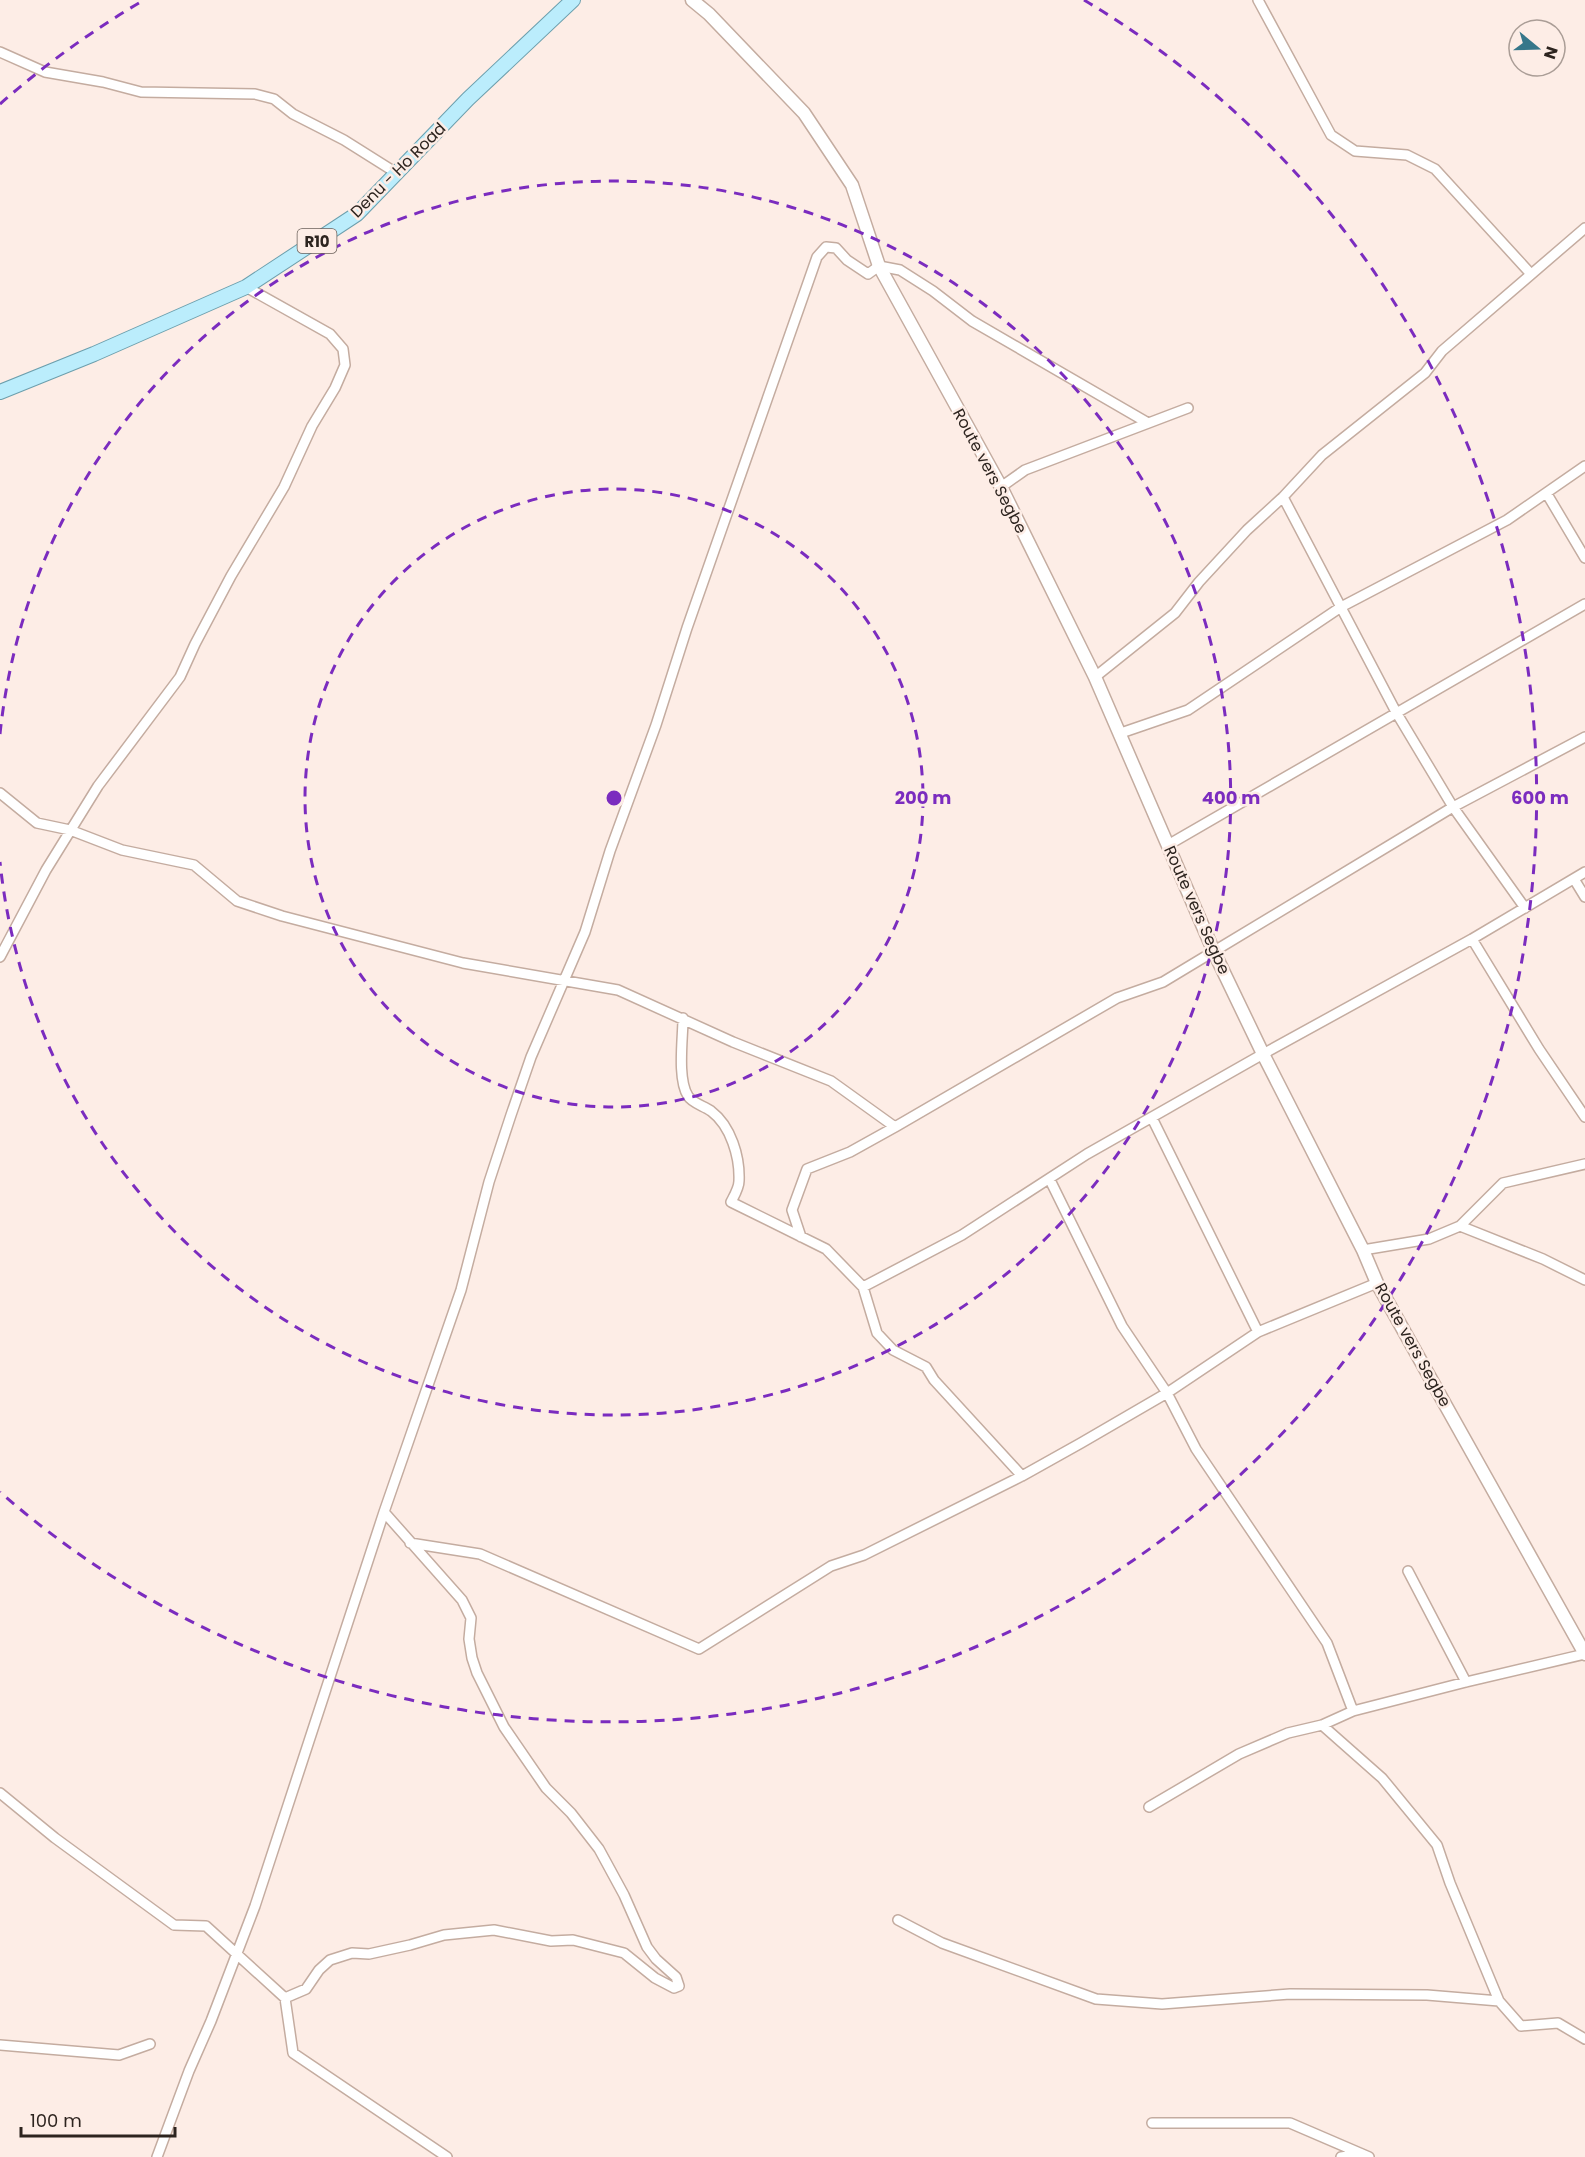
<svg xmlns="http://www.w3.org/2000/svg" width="1585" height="2157" viewBox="0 0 1585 2157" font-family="Poppins,sans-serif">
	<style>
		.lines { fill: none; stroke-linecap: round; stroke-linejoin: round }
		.minor-casing { stroke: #c4aca0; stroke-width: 12 }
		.secondary-casing { stroke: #c4aca0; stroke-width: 15 }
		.primary-casing { stroke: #6c9fad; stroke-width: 16 }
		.minor { stroke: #fff; stroke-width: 9 }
		.secondary { stroke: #fff; stroke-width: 12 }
		.primary { stroke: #bbedfc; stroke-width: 14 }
		.ring { fill: none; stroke: #7b2cbf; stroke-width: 3; stroke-dasharray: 10 8 }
		.labels { text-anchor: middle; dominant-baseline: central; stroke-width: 5; stroke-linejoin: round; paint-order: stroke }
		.shield { fill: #fdede6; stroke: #6b605b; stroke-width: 1.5 }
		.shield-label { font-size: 15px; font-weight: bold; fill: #2d241f }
		.street-label { font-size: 16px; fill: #2d241f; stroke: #fdede6 }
		.centre { fill: #7b2cbf; stroke: #fdede6; stroke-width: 3 }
		.ring-label { font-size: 18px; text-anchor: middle; font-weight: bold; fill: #7b2cbf; stroke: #fdede6; stroke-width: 5; stroke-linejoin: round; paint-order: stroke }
	</style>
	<rect width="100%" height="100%" fill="#fdede6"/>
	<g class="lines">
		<defs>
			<path id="minor" d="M1258 0 1331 135 1355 151 1407 155 1435 169 1531 274
				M0 52 45 72 103 82 141 92 255 94 274 99 293 114 344 140 398 174
				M1001 487 1025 470 1188 408
				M1547 494 1585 558
				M1283 497 1396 712 1453 807 1525 908
				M1095 677 1175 613 1199 582 1247 530 1283 497 1322 455 1425 373 1442 351 1585 228
				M1121 733 1188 710 1341 607 1507 520 1585 466
				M0 793 37 823 70 830 122 850 194 865 237 901 282 916 463 963 618 990 733 1042 831 1081 895 1127 1117 998 1163 982 1453 807 1585 737
				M1168 845 1585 604
				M1574 879 1585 897
				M1472 939 1539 1049 1585 1117
				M0 957 46 870 98 786 180 677 195 644 231 576 284 487 312 426 335 388 345 365 343 349 330 334 246 287
				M683 1018C683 1038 677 1079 688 1096 692 1103 704 1106 711 1111 731 1126 740 1157 739 1181 739 1188 734 1196 731 1202L826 1249 863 1287 877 1333 893 1350 926 1367 934 1380 1022 1476
				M1152 1118 1258 1332
				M1050 1180 1122 1326 1167 1393 1196 1449 1327 1643 1353 1711
				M1460 1226 1543 1259 1585 1280
				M801 1237 792 1210 807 1169 850 1152 895 1127
				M1363 1250 1429 1239 1460 1226 1503 1183 1585 1164
				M863 1287 962 1235 1087 1154 1263 1054 1472 939 1585 872
				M384 1512 462 1600 471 1618 469 1639 472 1658 477 1673 504 1727 546 1788 571 1813 599 1849 624 1895 647 1947 656 1959 676 1977 679 1986 674 1988 655 1978 624 1953 573 1940 551 1941 494 1930 444 1935 410 1945 369 1954 352 1953 330 1960 319 1970 306 1989 285 1998 293 2053 447 2157
				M410 1543 480 1554 699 1649 831 1566 864 1555 1022 1476 1081 1443 1167 1393 1258 1332 1377 1283
				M1408 1571 1466 1682
				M1322 1725 1382 1778 1437 1845 1450 1883 1499 2001 1521 2026 1558 2023 1585 2039
				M0 1793 55 1838 174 1925 206 1926 285 1998
				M1149 1807 1239 1754 1288 1733 1322 1725 1353 1711 1466 1682 1585 1654
				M898 1920 942 1943 1096 1999 1162 2004 1290 1994 1427 1995 1499 2001
				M0 2045 119 2055 150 2044
				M1152 2123H1290L1369 2157
				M157 2157 189 2071 211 2021 255 1906 384 1512 461 1290 489 1182 511 1115 531 1057 585 932 610 851 656 725 687 628 817 257 826 247 836 248 847 260 868 274 879 266 900 270 933 291 972 321 1148 423
				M1341 2157 1361 2154"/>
			<path id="secondary" d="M692 0 709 14 804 113 852 185 879 266 1001 487 1095 677 1214 952 1263 1054 1363 1250 1377 1283 1585 1654"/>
			<path id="primary" d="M0 392 94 354 246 287 357 214 468 99 573 0"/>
		</defs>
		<use href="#minor" class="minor-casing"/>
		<use href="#secondary" class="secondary-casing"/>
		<use href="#primary" class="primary-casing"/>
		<use href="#minor" class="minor"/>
		<use href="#secondary" class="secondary"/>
		<use href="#primary" class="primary"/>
	</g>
	<g class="ring">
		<circle cx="614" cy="798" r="309"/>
		<path d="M0 734A617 617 0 1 1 0 862"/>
		<path d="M0 104A926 926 0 0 1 144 0M1084 0A926 926 0 1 1 0 1492"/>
	</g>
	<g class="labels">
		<rect class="shield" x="297.5" y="229" width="39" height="24" rx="4.5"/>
		<g class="shield-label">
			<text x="317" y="241">R10</text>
		</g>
		<g class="street-label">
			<text transform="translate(398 170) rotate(-45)">Denu - Ho Road</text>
			<text transform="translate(990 471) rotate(62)">Route vers Segbe</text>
			<text transform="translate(1197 910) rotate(66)">Route vers Segbe</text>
			<text transform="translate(1413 1345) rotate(61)">Route vers Segbe</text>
		</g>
	</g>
	<circle cx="614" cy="798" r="9" class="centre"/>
	<g class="ring-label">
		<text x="923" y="804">200 m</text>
		<text x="1231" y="804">400 m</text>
		<text x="1540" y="804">600 m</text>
	</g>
	<g transform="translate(1537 48) rotate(109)"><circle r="28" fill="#fdede6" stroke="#aa9d96" stroke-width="1.5"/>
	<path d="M0-4.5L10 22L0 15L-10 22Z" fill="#36778a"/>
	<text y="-9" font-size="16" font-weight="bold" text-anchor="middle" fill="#2d241f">N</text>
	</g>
	<path d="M21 2127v9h154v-9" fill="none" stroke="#2d241f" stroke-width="3"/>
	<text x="30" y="2127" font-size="18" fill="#2d241f" stroke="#fdede6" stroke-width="4.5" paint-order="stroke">100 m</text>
</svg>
